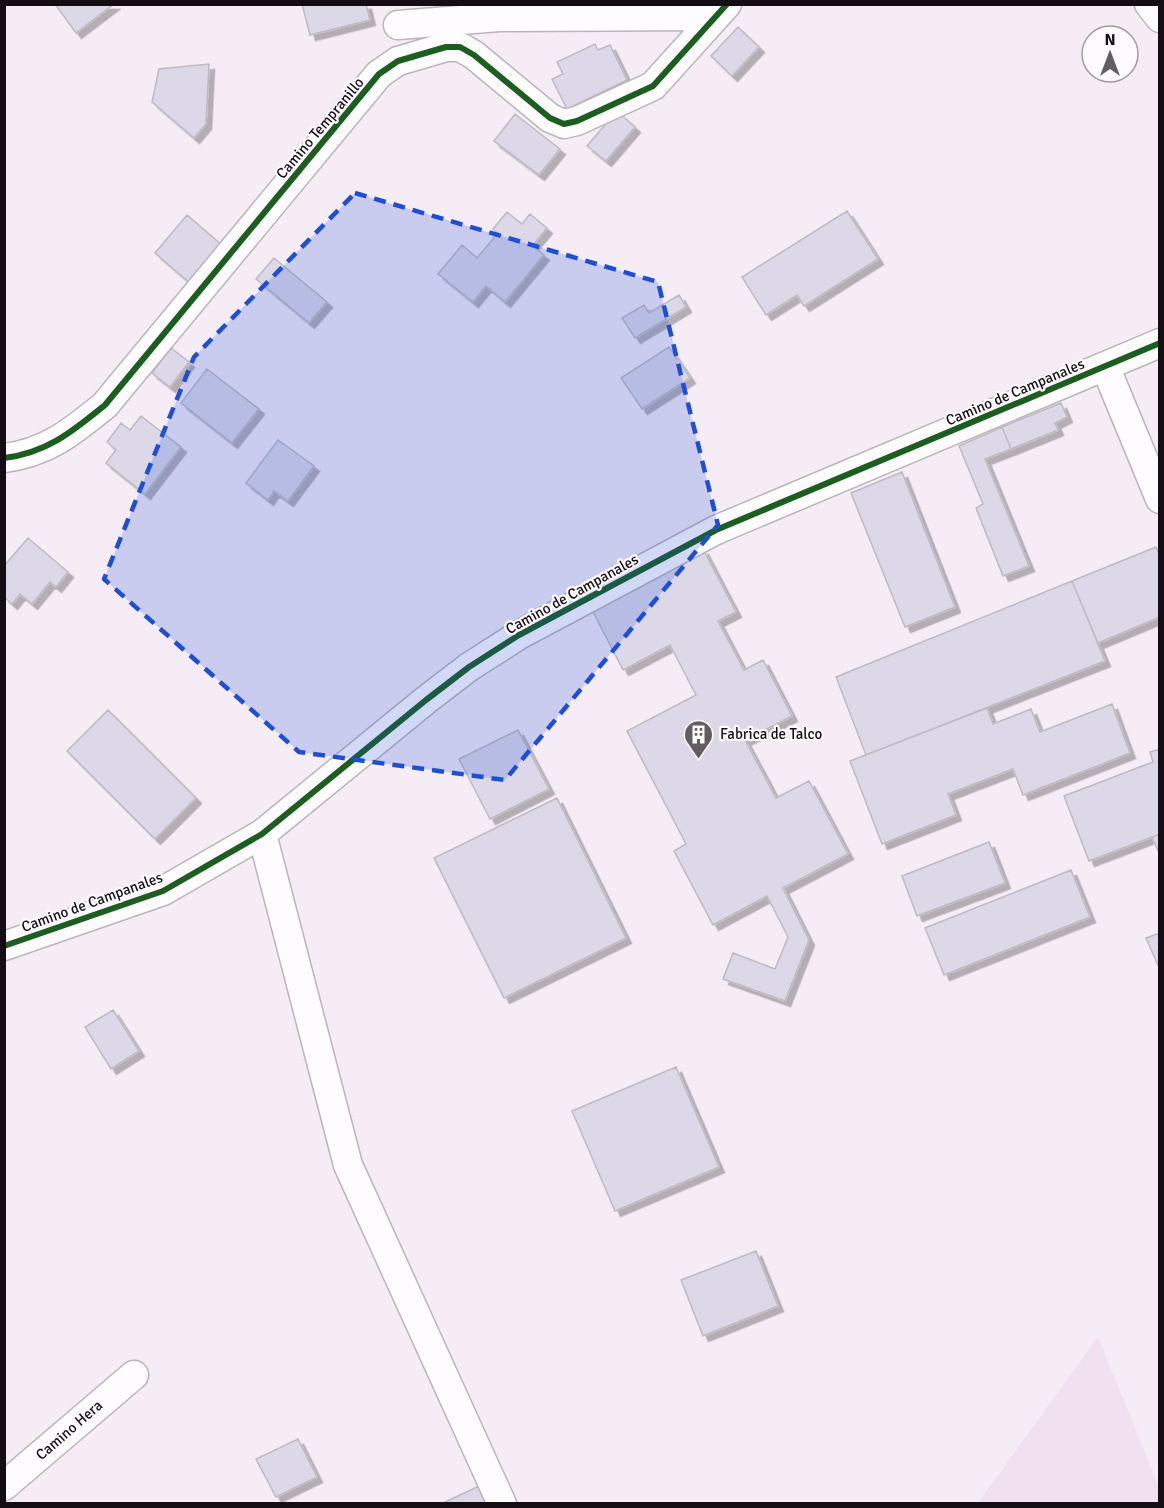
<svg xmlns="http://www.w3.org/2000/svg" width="1164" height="1508" viewBox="0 0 1164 1508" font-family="Signika,sans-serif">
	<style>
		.built { fill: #f0e0f0 }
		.building { fill: #dcd8e8; stroke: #bebac2; stroke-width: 1.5; filter: url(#shadow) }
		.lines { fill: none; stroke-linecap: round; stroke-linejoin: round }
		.minor-casing { stroke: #bcb4bb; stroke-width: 31 }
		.minor { stroke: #fefcfe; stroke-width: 28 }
		.cycleway-casing { stroke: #fefafe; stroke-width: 10 }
		.cycleway { stroke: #1b5e20; stroke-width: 6 }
		.marked { fill: #1d4ed8; fill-opacity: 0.2; stroke: #1d4ed8; stroke-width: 4.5; stroke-dasharray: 12 8; stroke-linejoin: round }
		.labels { text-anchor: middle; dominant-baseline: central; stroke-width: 4.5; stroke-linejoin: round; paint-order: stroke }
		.street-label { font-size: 15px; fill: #140e14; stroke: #fefafe }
		.poi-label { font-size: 15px; fill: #140e14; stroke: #fefafe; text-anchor: start }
	</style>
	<defs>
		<filter id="shadow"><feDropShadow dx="5.5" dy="5.5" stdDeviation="0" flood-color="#0004"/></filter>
	</defs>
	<rect width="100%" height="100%" fill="#f6ecf6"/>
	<path class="built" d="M1098 1337 1159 1487V1503H978Z"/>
	<path class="building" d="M55 4H114L76 33Z
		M302 4H366L370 20 310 35Z
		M738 27 759 47 732 76 711 56Z
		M595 44 598 50 610 45 627 80 567 109 552 79 563 74 557 62Z
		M209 64 206 124 194 138 152 102 159 69Z
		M617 111 635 127 606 161 587 146Z
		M515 114 560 149 539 175 494 141Z
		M847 211 878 259 804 306 797 295 766 315 742 277Z
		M507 212 522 224 530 214 547 228 532 246 544 255 505 302 486 286 473 302 438 274 462 245 477 258 498 233 493 229Z
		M187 215 223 246 191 284 155 253Z
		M274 258 327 302 309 323 256 279Z
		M679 295 686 307 635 338 622 318 644 305 649 313Z
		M669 347 690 378 642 409 621 378Z
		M171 348 189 362 170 387 152 373Z
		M207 369 259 409 232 443 181 403Z
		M1061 403 1067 417 1055 423 1058 430 1011 449 1002 427Z
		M141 416 181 447 145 494 106 463 116 450 107 442 121 423 130 430Z
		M1002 427 1011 449 985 459 1029 566 1003 576 976 508 983 504 959 446Z
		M278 440 314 466 288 501 274 491 268 500 246 483Z
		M902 472 955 607 905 627 851 493Z
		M28 538 68 572 56 587 50 582 32 604 20 594 12 604 4 597V566Z
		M1156 547 1160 556V617L1098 643 1072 581Z
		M703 549 736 612 718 621 744 670 763 660 792 716 745 740 776 798 809 781 848 854 783 888 809 940 785 1001 723 979 733 953 775 969 788 937 767 896 713 925 674 851 686 844 627 731 696 695 670 645 623 670 591 608Z
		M1072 581 1105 661 866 755 836 677Z
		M1112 704 1130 753 1023 795 1013 769 948 794 956 815 882 844 850 761 987 708 993 724 1031 709 1040 732Z
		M108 710 196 798 155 839 67 751Z
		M518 730 549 789 490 819 459 759Z
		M1160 749V834L1089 861 1064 796 1153 762 1150 752Z
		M557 798 626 938 504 998 434 858Z
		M1160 834V855L1152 837Z
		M989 842 1005 883 917 916 902 876Z
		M1071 870 1090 917 944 975 925 928Z
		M1160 933V970L1146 938Z
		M113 1010 139 1051 111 1069 85 1027Z
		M676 1067 719 1167 615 1211 572 1111Z
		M756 1251 778 1306 703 1336 681 1280Z
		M298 1439 317 1477 276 1497 256 1459Z
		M479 1486 487 1504H441Z"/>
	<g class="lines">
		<defs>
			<path id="minor" d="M1149 4 1160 18
				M398 25 499 17 715 16
				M1105 366 1160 499
				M4 458C47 453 73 431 105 405L379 74 398 61 446 47H460L474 55 550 118 564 124 577 121 653 86 727 4
				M262 834 348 1165 502 1504
				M4 946 163 891 262 834 426 700 469 667 519 635 716 530 1160 343
				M4 1486 134 1375"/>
		</defs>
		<use href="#minor" class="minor-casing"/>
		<use href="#minor" class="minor"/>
		<defs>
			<path id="cycleway" d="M4 458C47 453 73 431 105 405L379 74 398 61 446 47H460L474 55 550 118 564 124 577 121 653 86 727 4
				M4 946 163 891 262 834 426 700 469 667 519 635 716 530 1160 343"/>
		</defs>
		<use href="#cycleway" class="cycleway-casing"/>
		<use href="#cycleway" class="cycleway"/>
	</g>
	<path class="marked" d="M355 193 658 282 718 525 505 780 299 752 104 579 194 357Z"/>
	<defs>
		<symbol id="building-pin" viewBox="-11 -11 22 30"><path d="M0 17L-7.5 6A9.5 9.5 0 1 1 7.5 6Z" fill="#635c63" stroke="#fefafe"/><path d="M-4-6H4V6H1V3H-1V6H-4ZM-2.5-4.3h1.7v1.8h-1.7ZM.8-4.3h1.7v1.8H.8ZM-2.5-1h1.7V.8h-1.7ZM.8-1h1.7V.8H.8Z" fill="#fff"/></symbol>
	</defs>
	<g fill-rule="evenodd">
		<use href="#building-pin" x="682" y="718" width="33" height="45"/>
	</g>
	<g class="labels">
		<g class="street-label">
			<text transform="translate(320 128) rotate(-50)">Camino Tempranillo</text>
			<text transform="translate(1015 392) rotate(-23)">Camino de Campanales</text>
			<text transform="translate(572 594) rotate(-29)">Camino de Campanales</text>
			<text transform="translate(92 902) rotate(-20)">Camino de Campanales</text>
			<text transform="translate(69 1430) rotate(-41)">Camino Hera</text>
		</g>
		<g class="poi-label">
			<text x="720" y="734">Fabrica de Talco</text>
		</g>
	</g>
	<rect width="1164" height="1508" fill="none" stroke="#140e14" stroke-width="12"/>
	<g transform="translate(1110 54)"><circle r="28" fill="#fefafe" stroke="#a09ca0" stroke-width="1.5"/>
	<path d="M0-4.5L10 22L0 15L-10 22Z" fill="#635c63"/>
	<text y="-9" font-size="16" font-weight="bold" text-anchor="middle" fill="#140e14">N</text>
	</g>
</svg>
